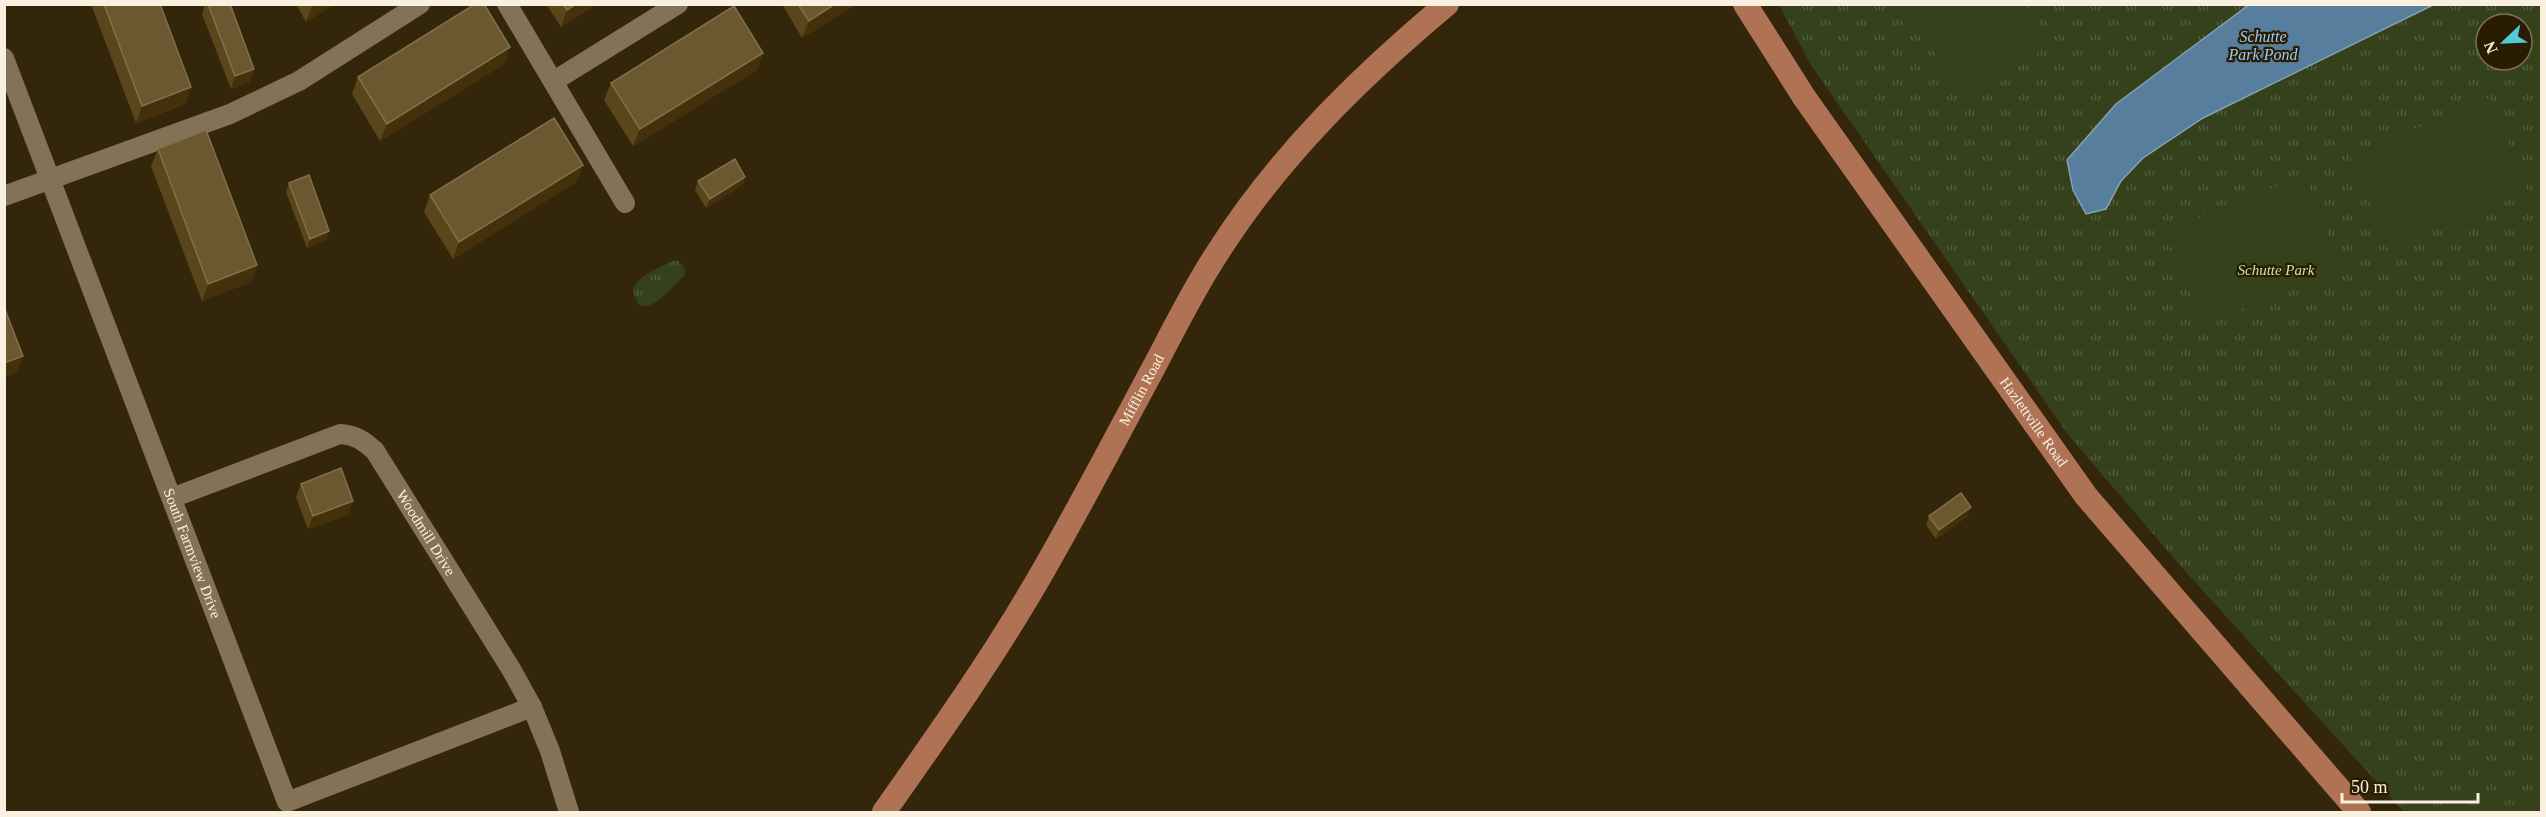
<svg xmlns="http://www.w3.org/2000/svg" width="2546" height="817" viewBox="0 0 2546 817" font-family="'Times New Roman',serif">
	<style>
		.grass { fill: url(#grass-tufts); fill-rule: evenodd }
		.pitch { fill: #34411b }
		.water { fill: #587e9e; stroke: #88a0b2; stroke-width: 1.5 }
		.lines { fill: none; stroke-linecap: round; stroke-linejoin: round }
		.minor { stroke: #837256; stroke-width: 20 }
		.major { stroke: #af7254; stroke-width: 24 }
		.wall { fill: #5a461b }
		.shaded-wall { fill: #44310c }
		.building { fill: #6b5830; stroke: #81704c; stroke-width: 1.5 }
		.labels { text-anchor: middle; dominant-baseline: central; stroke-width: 4.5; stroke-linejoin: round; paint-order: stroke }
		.park-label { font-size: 15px; font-style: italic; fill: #cce6a0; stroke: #2a1c03 }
		.street-label { font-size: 15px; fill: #f9f0e0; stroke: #2a1c03 }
		.water-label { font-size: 16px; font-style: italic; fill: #9bcaf4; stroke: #2a1c03 }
	</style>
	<defs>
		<pattern id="grass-tufts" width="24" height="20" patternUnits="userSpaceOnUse" patternTransform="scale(1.5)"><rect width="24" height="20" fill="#34411b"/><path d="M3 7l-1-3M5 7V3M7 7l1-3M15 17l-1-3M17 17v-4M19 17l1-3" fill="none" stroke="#525d3c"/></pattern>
	</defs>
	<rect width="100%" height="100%" fill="#34260b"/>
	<path class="grass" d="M1779 5H2541V812H2404L2184 570 2069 436 1811 65ZM2486 24H2522V60H2486Z
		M676 260 681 263 685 270 684 276C672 286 656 311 639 305 637 301 634 296 633 291 633 278 665 264 676 260Z"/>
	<path class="pitch" d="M1900 5H2025L2052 42 1971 102Z
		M2490 98 2528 192 2388 248 2350 155Z
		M2304 175 2342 269 2203 325 2165 231Z"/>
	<path class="water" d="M2250 4 2433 5 2203 118 2143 158 2121 181 2106 209 2086 214 2073 190 2067 160 2116 104Z"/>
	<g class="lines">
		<g class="minor">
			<path d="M507 4 625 203"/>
			<path id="s1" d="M4 58 287 802 532 707"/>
			<path d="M554 81 678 4"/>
			<path d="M4 196 230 114 299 81 420 4"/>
			<path id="s2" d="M172 498 340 434C356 435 364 441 375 451L511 669 532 707 550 751 569 812"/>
		</g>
		<g class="major">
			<path id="s3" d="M1745 4 1804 97 2086 496 2359 812"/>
			<path id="s4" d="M884 812C939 734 995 655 1043 571 1082 503 1118 434 1155 365 1175 327 1194 288 1218 252 1279 156 1360 77 1447 4"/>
		</g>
	</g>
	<path class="wall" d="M91 4H160L191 87 185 104 136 123Z
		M205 4H230L250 82 231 89 202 14Z
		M296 4H334L306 22Z
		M546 4H597L561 27Z
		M782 4H857L802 38Z
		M510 47 504 64 380 141 352 94 358 77Z
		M763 53 757 70 633 146 604 100 611 83Z
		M158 149 257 265 251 282 202 301 151 166Z
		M583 165 576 182 453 259 424 212 430 195Z
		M745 177 742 185 706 208 695 190 698 181Z
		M289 183 329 231 326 240 307 248 286 192Z
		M301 484 349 514 308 529 296 497Z
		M1929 516H1968L1936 539 1926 525Z"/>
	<path class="shaded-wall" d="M313 4H334L306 22Z
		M576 4H597L561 27 567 10Z
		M835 4H857L802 38 809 21Z
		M510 47 504 64 380 141 387 124Z
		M763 53 757 70 633 146 640 129Z
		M254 69 250 82 231 89 235 76Z
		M191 87 185 104 136 123 142 106Z
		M583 165 576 182 453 259 459 242Z
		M745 177 742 185 706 208 710 199Z
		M329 231 326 240 307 248 310 239Z
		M257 265 251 282 202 301 208 284Z
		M23 356 17 373 4 378V363Z
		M353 501 349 514 308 529 313 516Z
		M1971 507 1968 516 1936 539 1939 530Z"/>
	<path class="building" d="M104 4H160L191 87 142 106Z
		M208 4H230L254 69 235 76Z
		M475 4H484L510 47 387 124 358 77Z
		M563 4H576L567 10Z
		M798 4H835L809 21Z
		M734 6 763 53 640 129 611 83Z
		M554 118 583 165 459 242 430 195Z
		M206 130 257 265 208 284 158 149Z
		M735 159 745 177 710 199 698 181Z
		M309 175 329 231 310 239 289 183Z
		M4 307 23 356 4 363Z
		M341 468 353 501 313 516 301 484Z
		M1961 493 1971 507 1939 530 1929 516Z"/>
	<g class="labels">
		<g class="park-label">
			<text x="2276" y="270">Schutte Park</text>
		</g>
		<g class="street-label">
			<text stroke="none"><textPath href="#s4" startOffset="495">Mifflin Road</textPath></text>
			<text stroke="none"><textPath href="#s3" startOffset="508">Hazlettville Road</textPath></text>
			<text stroke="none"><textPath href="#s2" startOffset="316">Woodmill Drive</textPath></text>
			<text stroke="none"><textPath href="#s1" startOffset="530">South Farmview Drive</textPath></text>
		</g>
		<g class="water-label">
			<text x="2263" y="36">Schutte<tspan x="2263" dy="18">Park Pond</tspan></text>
		</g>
	</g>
	<rect width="2546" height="817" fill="none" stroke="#f9f0e0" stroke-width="12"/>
	<g transform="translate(2504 42) rotate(247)"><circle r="28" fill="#2a1c03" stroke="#7d715b" stroke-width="1.5"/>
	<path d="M0-4.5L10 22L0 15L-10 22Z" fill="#52cbd9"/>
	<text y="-9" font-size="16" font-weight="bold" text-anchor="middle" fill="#f9f0e0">N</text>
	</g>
	<path d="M2342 793v9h136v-9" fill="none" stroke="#f9f0e0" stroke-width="3"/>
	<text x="2351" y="793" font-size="18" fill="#f9f0e0" stroke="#2a1c03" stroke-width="4.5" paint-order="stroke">50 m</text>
</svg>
